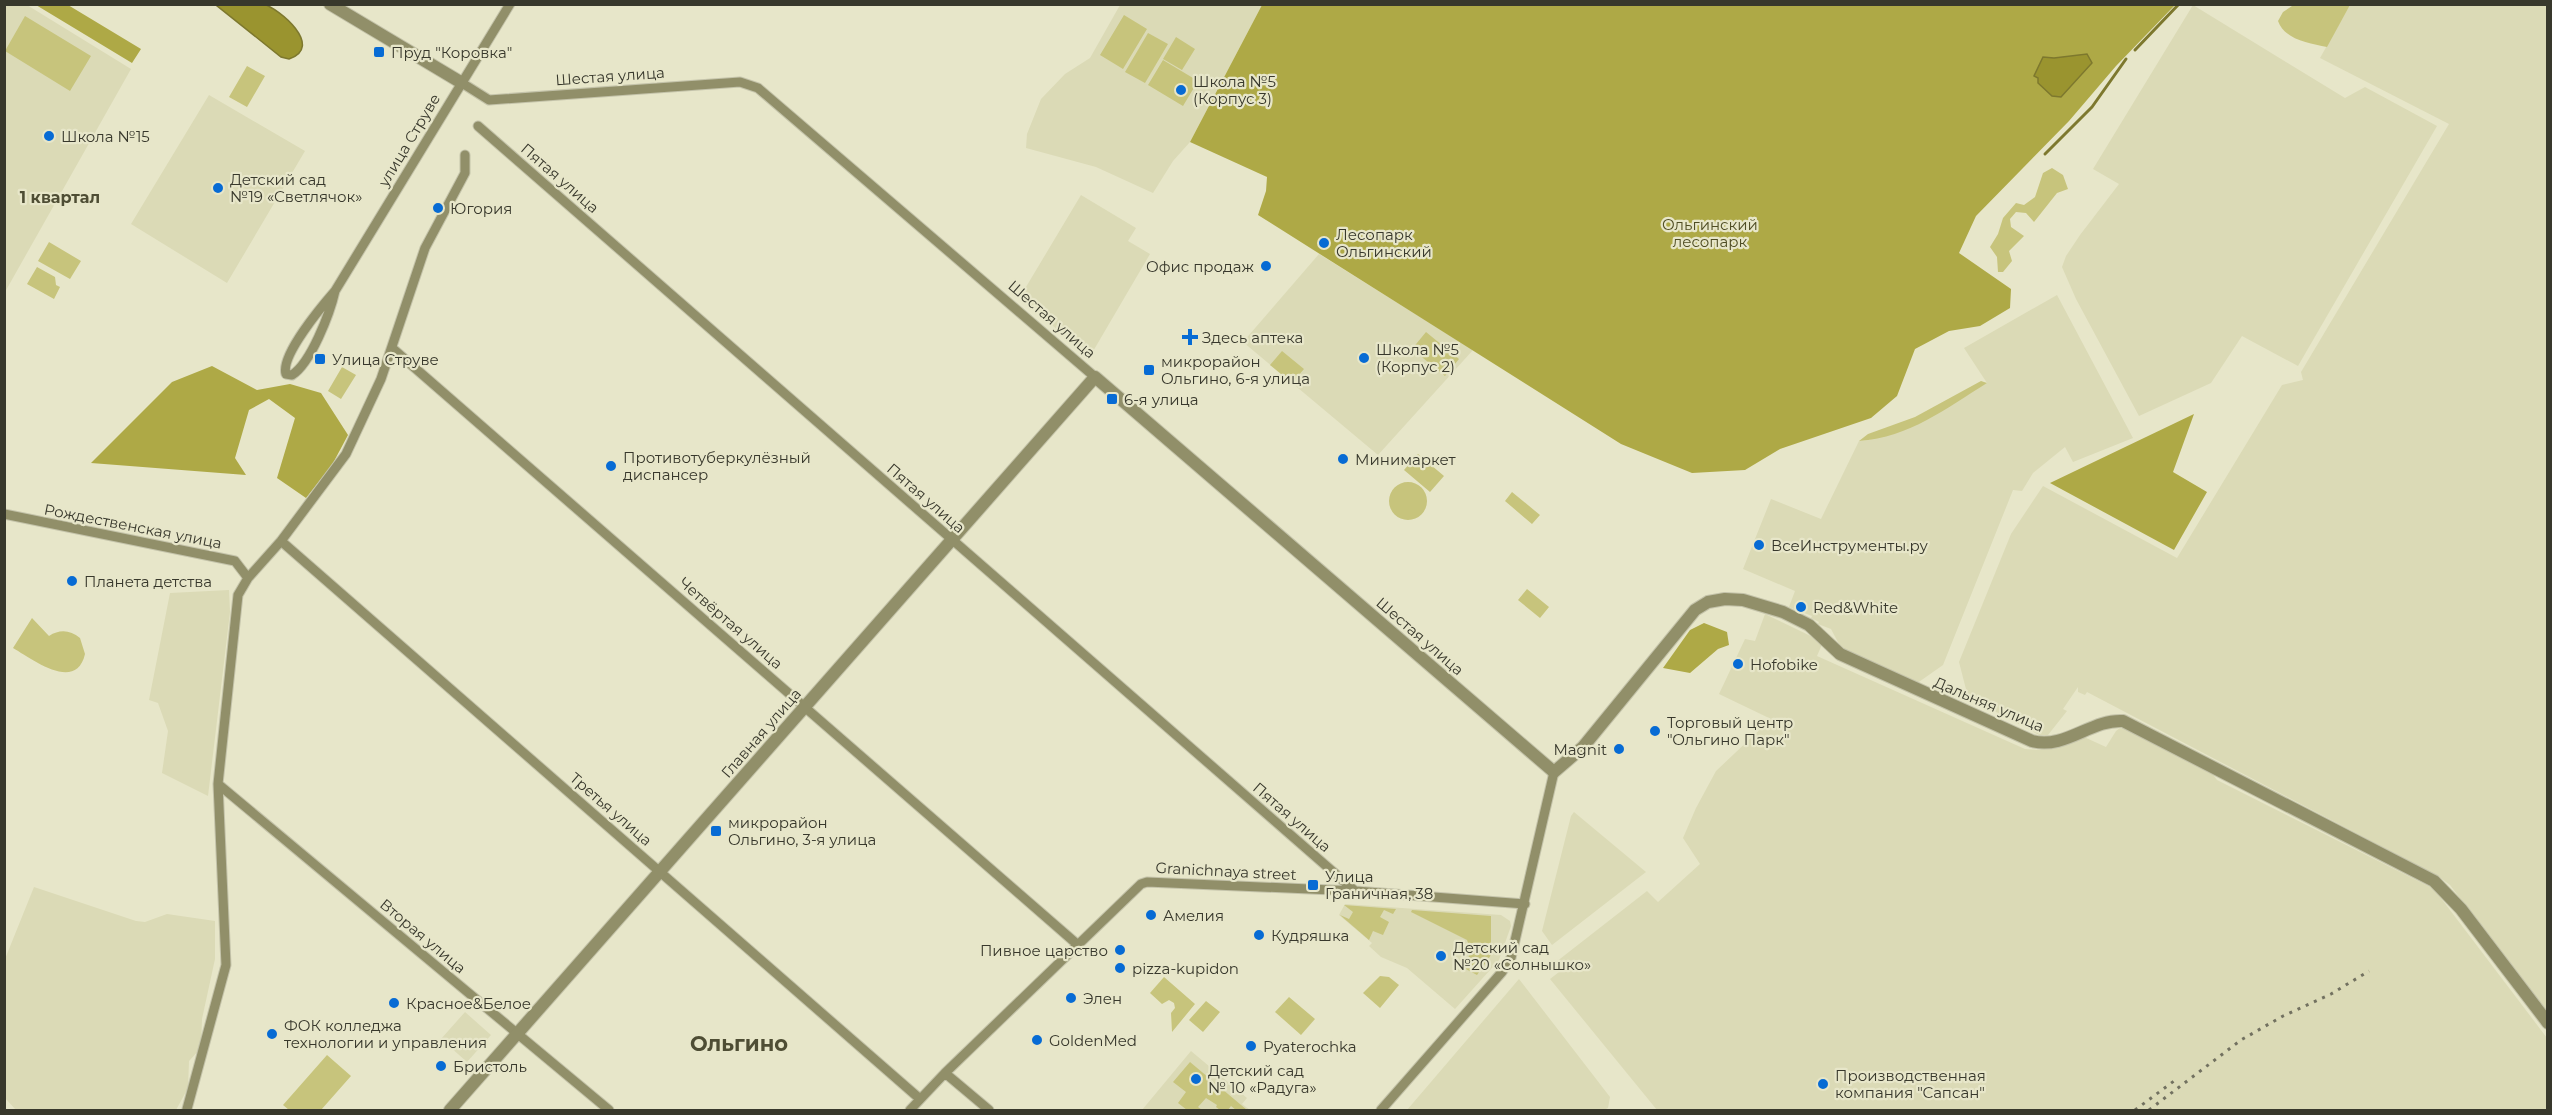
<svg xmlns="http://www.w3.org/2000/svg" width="2552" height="1115" viewBox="0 0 2552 1115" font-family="Montserrat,sans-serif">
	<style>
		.built { fill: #dbdab6 }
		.green { fill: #c7c47c }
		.forest { fill: #aea946 }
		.water { fill: #9a942f; stroke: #7d782e; stroke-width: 1.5 }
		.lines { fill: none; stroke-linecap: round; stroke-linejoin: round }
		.stream { stroke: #7d782e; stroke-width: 3 }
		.minor-casing { stroke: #c4c3aa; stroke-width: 11 }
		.tertiary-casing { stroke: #c4c3aa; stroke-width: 14 }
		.minor { stroke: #918f69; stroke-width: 9 }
		.tertiary { stroke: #918f69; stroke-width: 12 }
		.rail { stroke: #727160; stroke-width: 3; stroke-dasharray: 3 6; stroke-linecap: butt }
		.poi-dot { fill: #076bd4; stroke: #e7e6c9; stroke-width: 2 }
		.labels { text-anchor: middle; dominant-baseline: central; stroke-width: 4.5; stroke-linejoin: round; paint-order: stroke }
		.poi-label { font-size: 15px; fill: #38382c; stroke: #e7e6c9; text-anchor: start }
		.street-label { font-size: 15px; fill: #38382c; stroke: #e7e6c9 }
		.park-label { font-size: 15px; fill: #4f4d24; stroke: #e7e6c9 }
		.neighbourhood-label { font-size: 16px; font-weight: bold; fill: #4e4d34; stroke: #e7e6c9 }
		.district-label { font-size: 21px; font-weight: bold; fill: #4e4d34; stroke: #e7e6c9 }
	</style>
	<rect width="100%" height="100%" fill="#e7e6c9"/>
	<path class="built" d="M5 5H27L131 69 5 292Z
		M1120 5H1262L1190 142 1173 161 1153 193 1096 167 1026 148 1027 134 1041 99 1065 74 1090 58Z
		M2193 5 2345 98 2365 87 2437 126 2298 366 2242 336 2211 383 2139 416 2076 299 2062 267 2066 256 2080 235 2119 184 2093 169Z
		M2350 5H2547V1014L2450 885 2438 876 2087 692 2085 695 2078 692V687L2063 709 2067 711 2048 735H2039L1968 697 1959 662 2011 534 2043 486 2177 558 2282 385 2303 380 2301 372 2449 124 2320 58Z
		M209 95 305 151 227 283 131 224Z
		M1081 195 1136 228 1128 241 1150 254 1092 353 1069 340 1020 297Z
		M1319 254 1473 350 1378 455 1243 342Z
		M2057 295 2133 438 2073 462 2065 447 2033 473 2022 491 2013 490 1943 665 1916 684 1841 648 1831 629 1818 624 1819 622 1811 618 1812 616 1789 607 1795 591 1743 569 1771 499 1821 519 1859 441 1869 440 1987 383 1964 348Z
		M229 590 230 612 208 796 162 773 168 731 158 703 149 700 170 593Z
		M1765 614 1823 642 1817 656 2025 749 2039 750 2049 746 2052 748 2084 737 2106 747 2116 731 2120 728 2127 729 2211 772 2217 780 2434 889 2547 1038V1110H1657L1550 979 1559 972 1554 966 1556 962 1647 891 1658 902 1700 864 1683 838 1696 808 1716 771 1771 719 1719 694 1745 639 1755 641Z
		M1574 812 1646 872 1552 945 1542 931 1571 816Z
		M34 887 136 921 145 922 167 914 215 921V959L202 1019 201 1048 189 1061 188 1088 176 1110H16L5 1098V959Z
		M1345 904 1501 915 1510 921 1511 926 1499 960 1455 1009 1407 968 1381 957 1369 946 1372 943 1339 915Z
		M1519 979 1610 1097 1608 1108 1604 1110H1407Z
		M465 1012 491 1035 467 1062 441 1039Z
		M1191 1051 1247 1098 1242 1104 1250 1110H1142Z"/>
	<path class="green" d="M2295 4H2350V5L2327 47C2309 43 2285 40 2278 21L2283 12Z
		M1124 15 1147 29 1123 69 1100 55Z
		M25 16 91 56 70 91 5 51Z
		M1148 33 1168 44 1145 83 1125 72Z
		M1176 37 1195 49 1182 70 1163 59Z
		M1163 60 1198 81 1183 106 1148 85Z
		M247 66 265 76 247 107 229 97Z
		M2052 168 2063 175 2068 189 2057 193 2034 222 2026 213 2016 212 2010 219 2011 227 2024 236 2009 251 2012 261 2003 272H1998L1997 257 1990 247 1998 234 2003 218 2016 203 2024 205 2035 197 2043 173Z
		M49 242 81 261 70 279 38 261Z
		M37 267 55 277 56 285 60 287 54 299 27 284Z
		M1426 332 1459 359 1445 376 1412 349Z
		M1282 351 1304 369 1292 383 1270 365Z
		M342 367 356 375 341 399 328 391Z
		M1981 381 1987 383C1945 409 1910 437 1859 441L1868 434 1915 417Z
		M1418 454 1444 476 1430 492 1404 470Z
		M1389 501a19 19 0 1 1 38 0a19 19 0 1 1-38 0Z
		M1512 492 1540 515 1532 524 1505 501Z
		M1527 589 1549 607 1540 618 1518 600Z
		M32 618 49 636C60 629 70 630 80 638L85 654C76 693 32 659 13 648Z
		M1344 905 1396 909 1393 914 1384 910 1380 917 1389 922 1383 935 1373 931 1369 940 1340 915 1349 919 1353 912Z
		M1412 910 1491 916V955L1477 975 1464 968 1471 951 1467 940 1411 912Z
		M1380 976 1389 977 1399 985 1380 1008 1363 993Z
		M1164 977 1195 1004 1172 1032 1171 1013 1175 1008 1174 1003 1169 1000 1162 1004 1150 993Z
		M1289 997 1315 1019 1301 1035 1275 1012Z
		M1206 1001 1220 1012 1203 1032 1189 1020Z
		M327 1055 351 1076 321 1110H289L283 1105Z
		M1190 1062 1247 1110H1236L1231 1106 1228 1110H1220L1216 1107 1217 1105 1206 1098 1198 1107 1202 1110H1187L1178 1103 1186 1092 1173 1082Z"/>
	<path class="forest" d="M36 5H68L141 49 132 63Z
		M1262 5H2175L2116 66 2069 121 1976 216 1959 253 2011 289 2010 308 1980 326 1949 331 1915 349 1897 396 1871 418 1780 449 1745 470 1692 473 1621 444 1258 215 1266 191 1267 177 1190 142Z
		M212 366 257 390 290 384 321 393 348 435 332 465 306 498 277 478 295 418 269 399 249 410 235 458 246 475 91 463 172 382Z
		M2194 414 2173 472 2207 492 2174 550 2050 483Z
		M1704 623 1727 632 1729 645 1718 649 1690 673 1663 668 1690 630Z"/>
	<path class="water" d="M216 5C230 4 248 2 263 4 279 8 325 47 289 59L281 57Z
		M2087 54 2092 63 2061 97 2052 96 2038 83V78L2034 76 2043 57 2054 58Z"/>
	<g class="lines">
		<path class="stream" d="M2135 50 2179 4
			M2045 154 2092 107 2126 59"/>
		<defs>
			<path id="minor" d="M462 83 489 100 740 82 758 88 1095 377
				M478 126 1355 891
				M335 291 510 4
				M335 291C330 313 311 363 292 375L286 374C280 356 322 306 335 291Z
				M392 348 1078 945
				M4 514 235 561 248 578
				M281 541 920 1099
				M218 784 609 1110
				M945 1073 989 1110
				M187 1109 226 965 218 784 238 595 248 578 281 541 346 454 381 379 425 248 465 173V155
				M910 1110 945 1073 1141 884 1147 882 1355 891 1525 904
				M1381 1110 1502 972 1511 958 1554 772"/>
			<path id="tertiary" d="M330 4 462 83
				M450 1110 1095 377 1554 772 1583 747 1695 610 1708 602 1725 599 1743 600 1783 612 1809 625 1840 654 2032 741C2065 750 2091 719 2123 721L2434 881 2461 909 2548 1023"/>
		</defs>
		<use href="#minor" class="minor-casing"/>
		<use href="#tertiary" class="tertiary-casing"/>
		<use href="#minor" class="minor"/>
		<use href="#tertiary" class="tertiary"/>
		<path class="rail" d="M2135 1110 2178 1078
			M2149 1110 2241 1040 2283 1016 2331 994 2369 971"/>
	</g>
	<g class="poi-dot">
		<rect x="373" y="46" width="12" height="12" rx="3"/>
		<circle cx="1181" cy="90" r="6"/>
		<circle cx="49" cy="136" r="6"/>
		<circle cx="218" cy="188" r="6"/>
		<circle cx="438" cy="208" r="6"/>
		<circle cx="1324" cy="243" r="6"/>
		<circle cx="1266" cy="266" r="6"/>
		<path d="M1187 328h6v6h6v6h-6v6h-6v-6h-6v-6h6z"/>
		<circle cx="1364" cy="358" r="6"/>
		<rect x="314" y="353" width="12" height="12" rx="3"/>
		<rect x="1143" y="364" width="12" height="12" rx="3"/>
		<rect x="1106" y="393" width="12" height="12" rx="3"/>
		<circle cx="1343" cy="459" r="6"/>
		<circle cx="611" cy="466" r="6"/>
		<circle cx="1759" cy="545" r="6"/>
		<circle cx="72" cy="581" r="6"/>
		<circle cx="1801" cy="607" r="6"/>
		<circle cx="1738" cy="664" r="6"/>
		<circle cx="1655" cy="731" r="6"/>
		<circle cx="1619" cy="749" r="6"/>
		<rect x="710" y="825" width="12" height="12" rx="3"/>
		<rect x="1307" y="879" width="12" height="12" rx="3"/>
		<circle cx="1151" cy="915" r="6"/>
		<circle cx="1259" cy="935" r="6"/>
		<circle cx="1120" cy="950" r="6"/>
		<circle cx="1441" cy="956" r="6"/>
		<circle cx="1120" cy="968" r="6"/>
		<circle cx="1071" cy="998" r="6"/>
		<circle cx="394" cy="1003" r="6"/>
		<circle cx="272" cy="1034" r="6"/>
		<circle cx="1037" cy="1040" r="6"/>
		<circle cx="1251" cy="1046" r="6"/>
		<circle cx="441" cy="1066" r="6"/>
		<circle cx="1196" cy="1079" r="6"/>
		<circle cx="1823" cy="1084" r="6"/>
	</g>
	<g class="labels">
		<g class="poi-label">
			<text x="391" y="52">Пруд "Коровка"</text>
			<text x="1193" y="81">Школа №5<tspan x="1193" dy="17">(Корпус 3)</tspan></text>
			<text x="61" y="136">Школа №15</text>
			<text x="230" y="179">Детский сад<tspan x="230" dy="17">№19 «Светлячок»</tspan></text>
			<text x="450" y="208">Югория</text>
			<text x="1336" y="234">Лесопарк<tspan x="1336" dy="17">Ольгинский</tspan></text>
			<text x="1254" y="266" text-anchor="end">Офис продаж</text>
			<text x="1202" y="337">Здесь аптека</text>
			<text x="1376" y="349">Школа №5<tspan x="1376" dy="17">(Корпус 2)</tspan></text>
			<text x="332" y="359">Улица Струве</text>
			<text x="1161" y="361">микрорайон<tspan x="1161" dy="17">Ольгино, 6-я улица</tspan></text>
			<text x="1124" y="399">6-я улица</text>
			<text x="623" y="457">Противотуберкулёзный<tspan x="623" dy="17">диспансер</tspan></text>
			<text x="1355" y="459">Минимаркет</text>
			<text x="1771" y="545">ВсеИнструменты.ру</text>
			<text x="84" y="581">Планета детства</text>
			<text x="1813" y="607">Red&amp;White</text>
			<text x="1750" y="664">Hofobike</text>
			<text x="1667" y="722">Торговый центр<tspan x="1667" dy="17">"Ольгино Парк"</tspan></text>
			<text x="1607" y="749" text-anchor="end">Magnit</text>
			<text x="728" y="822">микрорайон<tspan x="728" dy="17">Ольгино, 3-я улица</tspan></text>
			<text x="1325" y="876">Улица<tspan x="1325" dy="17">Граничная, 38</tspan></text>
			<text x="1163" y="915">Амелия</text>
			<text x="1271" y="935">Кудряшка</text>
			<text x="1453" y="947">Детский сад<tspan x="1453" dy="17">№20 «Солнышко»</tspan></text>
			<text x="1108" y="950" text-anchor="end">Пивное царство</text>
			<text x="1132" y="968">pizza-kupidon</text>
			<text x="1083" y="998">Элен</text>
			<text x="406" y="1003">Красное&amp;Белое</text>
			<text x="284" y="1025">ФОК колледжа<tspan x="284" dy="17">технологии и управления</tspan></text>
			<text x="1049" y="1040">GoldenMed</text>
			<text x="1263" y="1046">Pyaterochka</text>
			<text x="453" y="1066">Бристоль</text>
			<text x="1208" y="1070">Детский сад<tspan x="1208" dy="17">№ 10 «Радуга»</tspan></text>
			<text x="1835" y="1075">Производственная<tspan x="1835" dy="17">компания "Сапсан"</tspan></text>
		</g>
		<g class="street-label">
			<text transform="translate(610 76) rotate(-4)">Шестая улица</text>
			<text transform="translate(409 140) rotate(-59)">улица Струве</text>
			<text transform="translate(560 178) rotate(41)">Пятая улица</text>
			<text transform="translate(1052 319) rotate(41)">Шестая улица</text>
			<text transform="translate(926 498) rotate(41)">Пятая улица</text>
			<text transform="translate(133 526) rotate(11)">Рождественская улица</text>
			<text transform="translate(731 623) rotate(41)">Четвёртая улица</text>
			<text transform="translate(1420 636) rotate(41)">Шестая улица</text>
			<text transform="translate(1989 704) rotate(23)">Дальняя улица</text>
			<text transform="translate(761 733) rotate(-49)">Главная улица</text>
			<text transform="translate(611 809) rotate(41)">Третья улица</text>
			<text transform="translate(1292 817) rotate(41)">Пятая улица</text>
			<text transform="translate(1226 871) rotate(3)">Granichnaya street</text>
			<text transform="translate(423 936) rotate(40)">Вторая улица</text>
		</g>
		<g class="park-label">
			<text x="1710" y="224">Ольгинский<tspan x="1710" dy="17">лесопарк</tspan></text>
		</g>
		<g class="neighbourhood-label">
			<text x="60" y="197">1 квартал</text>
		</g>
		<g class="district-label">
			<text x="739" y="1043">Ольгино</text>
		</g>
	</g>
	<rect width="2552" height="1115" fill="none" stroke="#38382c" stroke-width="12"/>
</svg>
